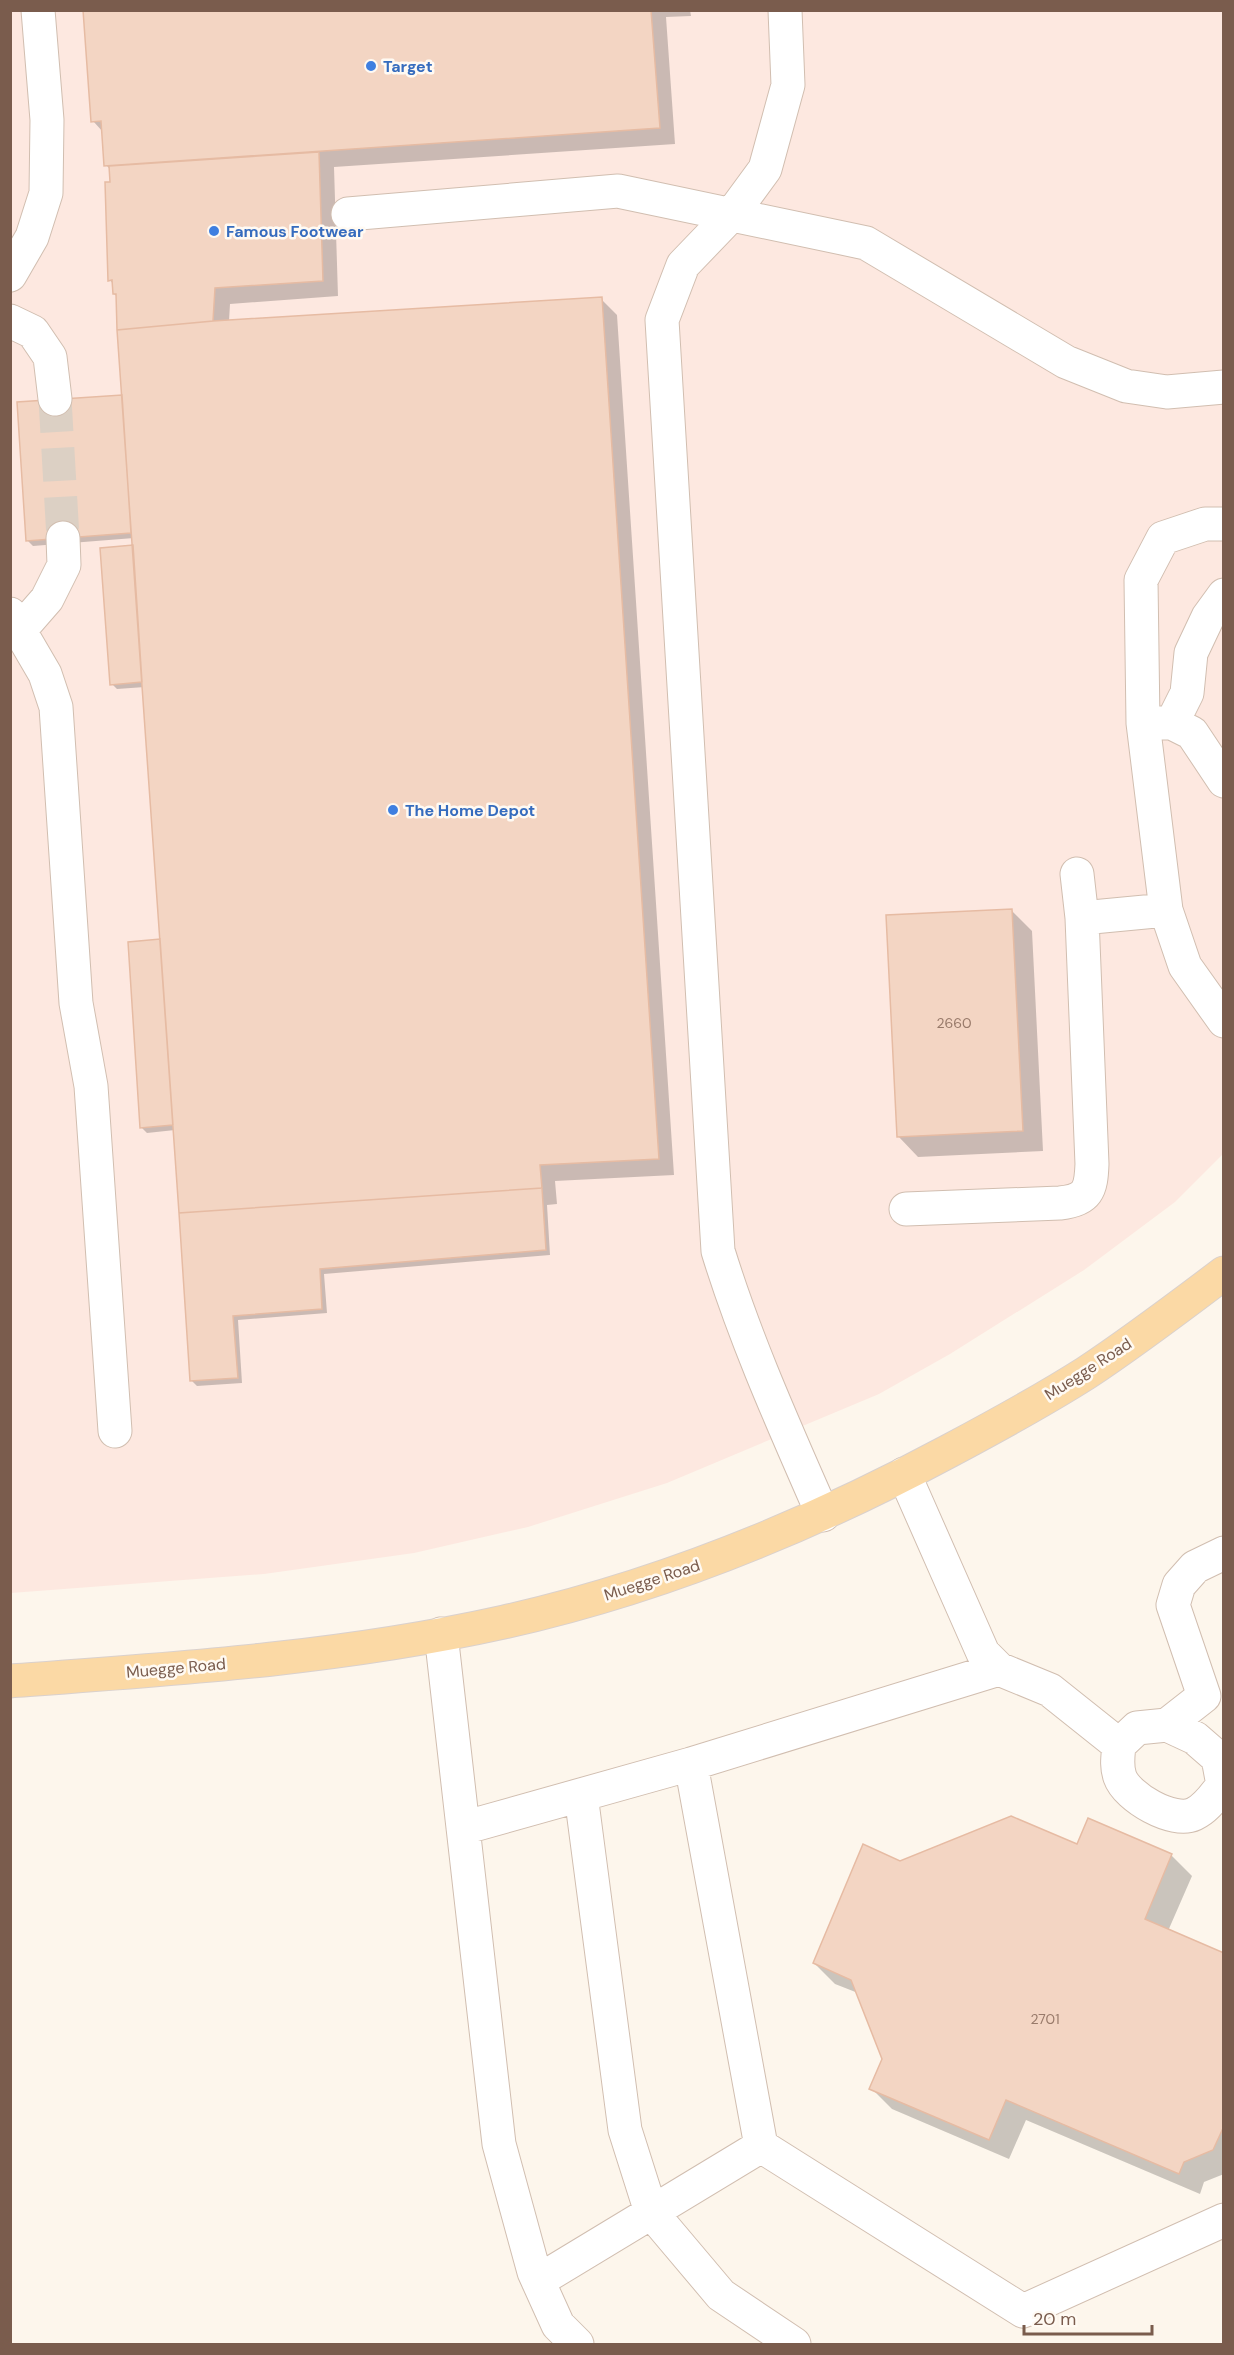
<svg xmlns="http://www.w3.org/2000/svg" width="1234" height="2355" viewBox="0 0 1234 2355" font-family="'DM Sans',sans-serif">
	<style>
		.commercial { fill: #fde8e0 }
		.shadow { fill: #0003 }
		.building { fill: #f3d5c3; stroke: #e6bba3; stroke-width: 1.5 }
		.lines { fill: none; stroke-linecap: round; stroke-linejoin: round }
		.minor-tunnel { stroke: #dcd0c4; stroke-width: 33; stroke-dasharray: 33 16; stroke-linecap: butt }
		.minor-casing { stroke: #d1beb0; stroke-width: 35 }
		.major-casing { stroke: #dad1cd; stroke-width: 35 }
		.minor { stroke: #fff; stroke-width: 33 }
		.major { stroke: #fbd9a5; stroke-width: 33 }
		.shop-dot { fill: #3f7fe0; stroke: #fffaf3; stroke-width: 2 }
		.labels { text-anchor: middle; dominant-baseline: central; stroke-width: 5; stroke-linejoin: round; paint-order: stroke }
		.number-label { font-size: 14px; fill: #987a6a }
		.shop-label { font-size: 16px; font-weight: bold; fill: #366cbe; stroke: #fffaf3; text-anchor: start }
		.street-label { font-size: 16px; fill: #7a5c4d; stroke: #fffaf3 }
	</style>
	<rect width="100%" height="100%" fill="#fdf6ec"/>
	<path class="commercial" d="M11 11H1223V1154L1175 1202 1084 1270 950 1354 879 1394 667 1483 528 1527 414 1553 264 1574 11 1593Z"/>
	<path class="shadow" d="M85 10H690L691 16 666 17 675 144 334 167 338 296 230 304 229 321 601 299 617 315 674 1175 555 1181 557 1204 547 1205 550 1255 324 1274 327 1313 238 1320 242 1383 197 1386 192 1381 175 1130 147 1133 142 1128 162 943 145 687 117 689 112 684 134 538 33 546 28 541 122 396 118 297 114 294V285L110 280 111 170 106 165 103 132 93 121Z
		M1012 911 1032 931 1043 1151 918 1157 898 1136Z
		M1077 1846 1171 1855 1192 1876 1168 1931 1224 1954V2174L1204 2182 1200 2194 1026 2120 1009 2159 892 2109 871 2088 883 2059 858 1993 835 1984 814 1963 900 1862Z"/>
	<path class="building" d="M83 10H651L660 128 104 166 101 121 91 122Z
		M319 152 323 281 215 288 213 321 117 330 116 294H113L112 280 108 281 105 182H110L109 166Z
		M602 297 659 1159 540 1165 542 1188 179 1213 117 330 213 321Z
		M122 395 131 533 26 541 17 402Z
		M133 545 142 682 110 685 100 548Z
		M1012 909 1023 1131 897 1137 886 915Z
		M160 939 173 1125 140 1128 128 942Z
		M542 1188 546 1250 320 1269 322 1309 233 1316 238 1378 190 1381 179 1213Z
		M1011 1816 1077 1844 1088 1818 1172 1854 1145 1919 1224 1953V2126L1213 2150 1184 2162 1179 2174 1006 2100 989 2140 869 2089 882 2059 851 1980 813 1963 863 1844 900 1861Z"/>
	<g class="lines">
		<path class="minor-tunnel" d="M55 399 63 538"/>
		<defs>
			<path id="minor" d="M785 10 788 85 765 169 732 214 683 265 662 320 718 1251C746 1342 785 1428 823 1515
				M348 214 618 191 866 243 1066 362 1126 386 1167 392 1224 387
				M10 275 32 237 46 193 47 120 38 10
				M10 321 33 332 50 357 55 399
				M1224 524H1205L1163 538 1141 580 1143 723 1166 910 1185 966 1224 1021
				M10 614 45 674 56 707 76 1003 91 1086 115 1431
				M20 630 47 599 64 565 63 538
				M1149 723H1172L1192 733 1224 781
				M1172 723 1187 693 1191 653 1208 617 1224 595
				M1077 874 1082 918
				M906 1209 1060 1203C1088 1200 1091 1190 1092 1164L1082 918 1166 910
				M904 1474 983 1653 999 1669 1050 1690 1119 1745
				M441 1634 499 2144 534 2272 558 2325 577 2344
				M999 1669 691 1764 761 2146 1023 2311 1224 2220
				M1167 1725 1195 1738 1218 1758 1223 1785C1214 1796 1207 1808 1194 1814 1173 1824 1127 1797 1120 1777 1116 1766 1118 1756 1119 1745L1137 1728Z
				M1167 1725 1204 1696 1173 1605 1179 1585 1195 1567 1224 1553
				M581 1795 625 2130 651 2212 721 2295 794 2344
				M463 1828 691 1764
				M538 2281 761 2146"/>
			<path id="major" d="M10 1681C176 1669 342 1658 504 1622 661 1587 809 1526 949 1451 996 1426 1042 1401 1086 1373 1133 1342 1179 1307 1224 1273"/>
		</defs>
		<use href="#minor" class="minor-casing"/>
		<use href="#major" class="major-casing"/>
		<use href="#minor" class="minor"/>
		<use href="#major" class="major"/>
	</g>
	<g class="shop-dot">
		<circle cx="371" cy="66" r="6"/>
		<circle cx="214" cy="231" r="6"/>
		<circle cx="393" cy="810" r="6"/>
	</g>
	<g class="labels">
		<g class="number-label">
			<text x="954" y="1023">2660</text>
			<text x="1045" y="2019">2701</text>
		</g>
		<g class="shop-label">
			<text x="383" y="66">Target</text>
			<text x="226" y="231">Famous Footwear</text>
			<text x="405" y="810">The Home Depot</text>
		</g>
		<g class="street-label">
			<text transform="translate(1088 1369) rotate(-33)">Muegge Road</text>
			<text transform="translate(652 1580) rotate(-18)">Muegge Road</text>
			<text transform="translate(176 1668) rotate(-5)">Muegge Road</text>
		</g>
	</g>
	<rect width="1234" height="2355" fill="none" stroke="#7a5c4d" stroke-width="24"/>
	<path d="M1024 2325v9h128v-9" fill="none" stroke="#7a5c4d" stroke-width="3"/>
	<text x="1033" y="2325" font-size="18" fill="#7a5c4d" stroke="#fffaf3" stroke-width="4.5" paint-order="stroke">20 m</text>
</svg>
